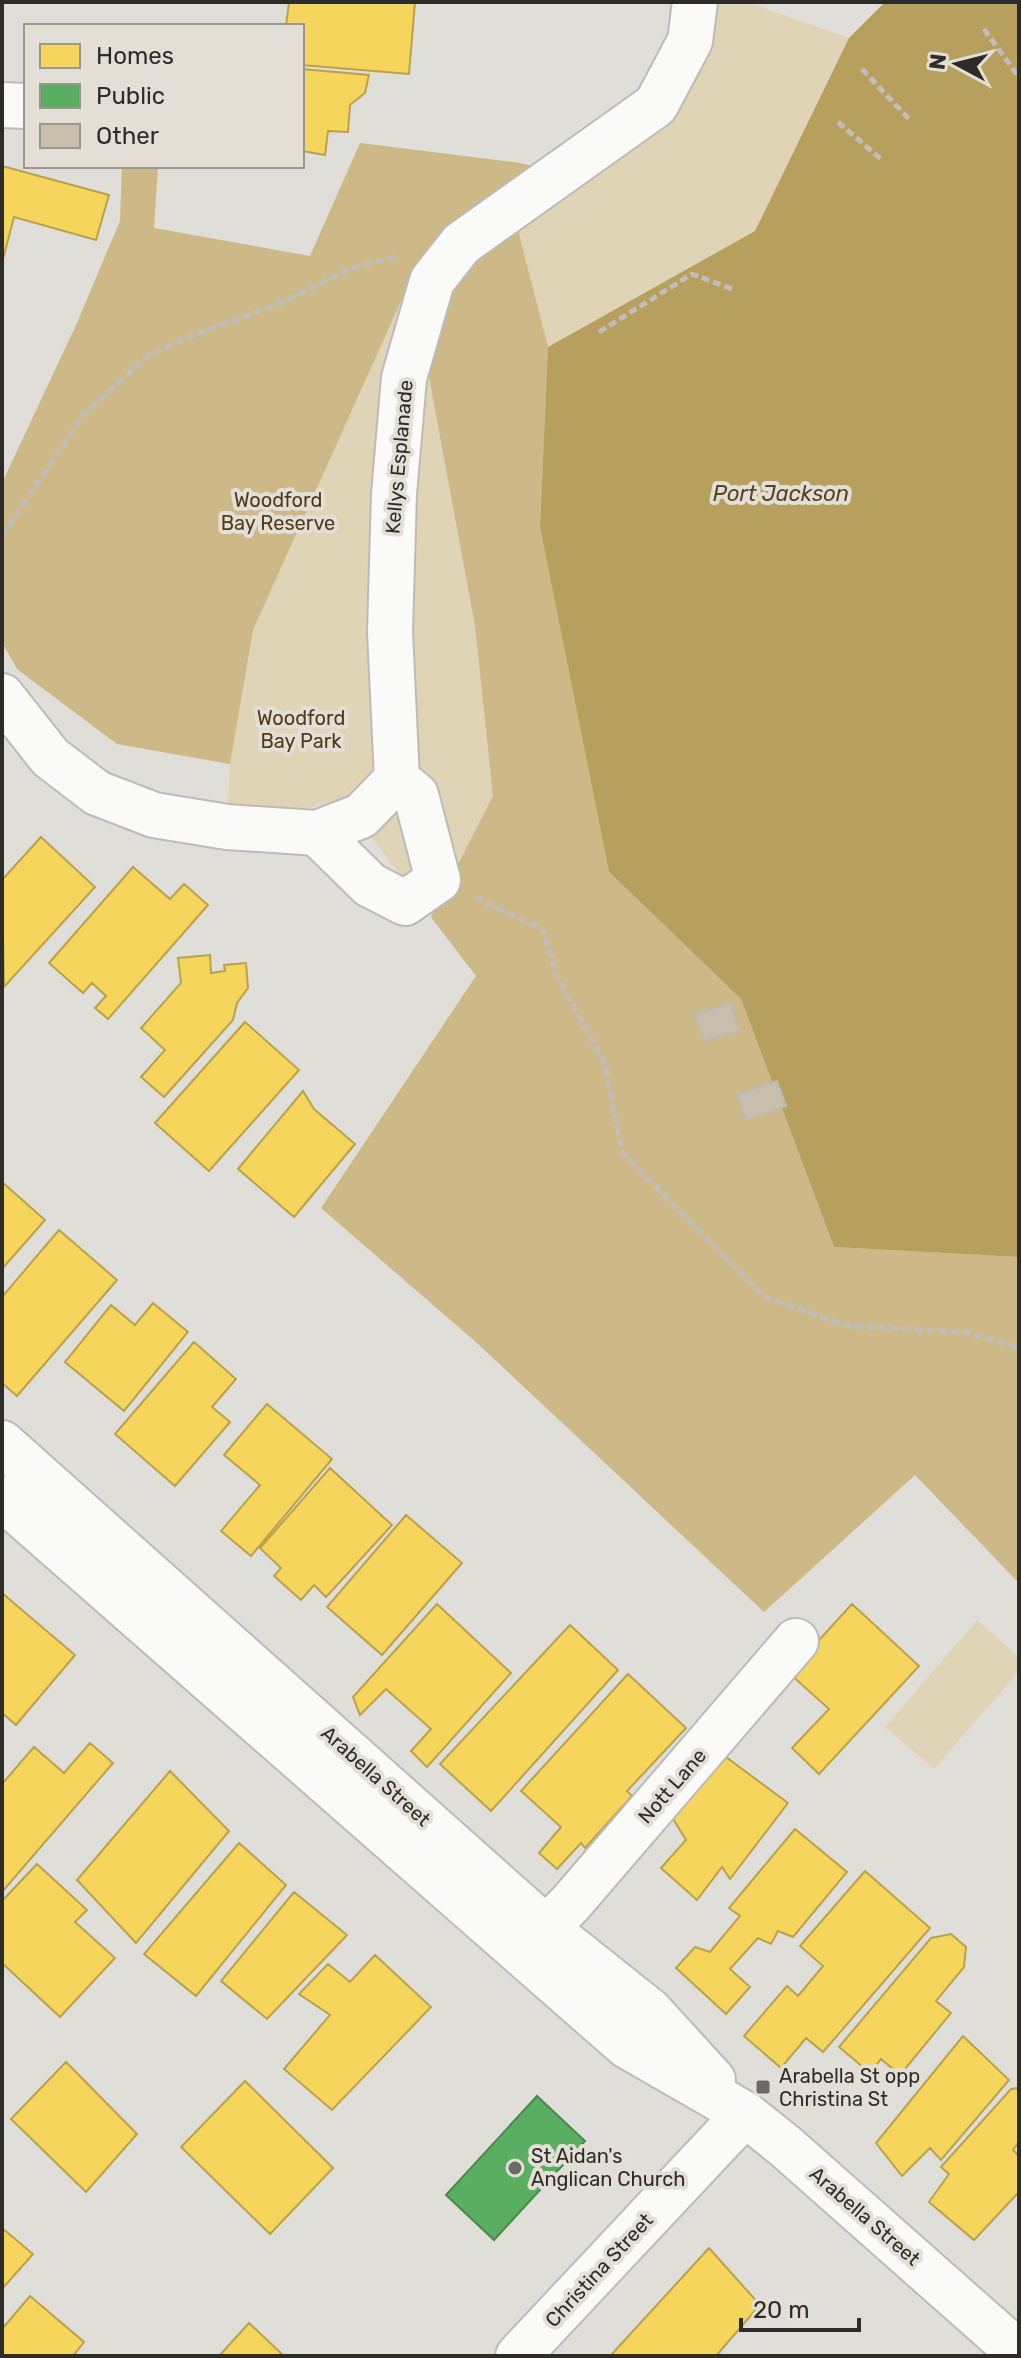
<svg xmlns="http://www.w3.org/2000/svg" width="1021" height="2358" viewBox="0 0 1021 2358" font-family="Rubik,sans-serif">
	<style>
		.green { fill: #e0d4b6 }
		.forest { fill: #cdb987 }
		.water { fill: #b79f5e }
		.homes { fill: #f6d55c; stroke: #baa24c; stroke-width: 2 }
		.public { fill: #5aae61; stroke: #4c8750; stroke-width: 2 }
		.building { fill: #c7bfac; stroke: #bbbab6; stroke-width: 2 }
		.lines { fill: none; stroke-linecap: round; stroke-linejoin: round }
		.minor-casing { stroke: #bdbbb7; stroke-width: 48 }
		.path { stroke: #bfbebc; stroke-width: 5; stroke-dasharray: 8 4; stroke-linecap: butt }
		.minor { stroke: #fafaf9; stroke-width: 44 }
		.poi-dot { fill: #6c6a66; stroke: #e3dfd6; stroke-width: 3 }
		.labels { text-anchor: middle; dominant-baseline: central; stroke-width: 8; stroke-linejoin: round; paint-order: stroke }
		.street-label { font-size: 20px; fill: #2d2c28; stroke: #e3dfd6 }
		.park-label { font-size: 20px; fill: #4c3d18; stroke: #e3dfd6 }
		.poi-label { font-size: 20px; fill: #2d2c28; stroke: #e3dfd6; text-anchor: start }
		.water-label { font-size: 22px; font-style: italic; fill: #554621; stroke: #e3dfd6 }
	</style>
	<rect width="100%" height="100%" fill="#e0ded9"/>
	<path class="green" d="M708 2H747L849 38 755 231 549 347 609 872 741 999 834 1247 1019 1257V1583L915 1475 764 1612 477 1343 321 1208 476 975 366 830 320 803 306 810 228 804 230 764 117 744 17 669 2 642V483L77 323 120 221 122 166H158L154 228 310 256 360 143 520 163 578 175Z
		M977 1620 1019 1657V1671L934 1769 885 1727Z"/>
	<path class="forest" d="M360 143 520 163 577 176 517 226 548 347 540 527 609 872 741 999 834 1247 1019 1257V1583L915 1475 764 1612 477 1343 321 1208 476 976 431 917 493 796 475 626 411 279 253 630 230 764 117 744 17 669 2 642V483L77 323 120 221 122 166H158L154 228 310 256Z"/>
	<path class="water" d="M885 2H1019V1257L834 1247 741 999 609 872 540 527 548 347 755 231 849 38Z"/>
	<path class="homes" d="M289 2H415L409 74 302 65V26H286Z
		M302 69 369 75 365 93 350 105 348 132 328 131 325 155 302 151Z
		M2 166 109 195 96 240 14 217 2 263Z
		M41 837 95 887 4 987 2 880Z
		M133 867 170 899 184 884 208 905 108 1019 95 1008 106 996 92 983 83 993 49 963Z
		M210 955 211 973 225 971 224 965 246 963 248 988 237 1003 233 1020 164 1097 141 1077 165 1050 141 1028 181 983 178 958Z
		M245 1022 299 1070 209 1171 155 1123Z
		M303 1091 314 1109 355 1144 294 1217 238 1169Z
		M2 1182 45 1220 2 1269Z
		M59 1230 117 1280 17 1396 2 1383V1297Z
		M153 1303 188 1332 124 1411 65 1362 111 1305 135 1325Z
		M194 1342 236 1379 212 1407 230 1422 175 1486 115 1434Z
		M267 1404 332 1459 251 1556 221 1531 260 1485 224 1455Z
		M330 1468 392 1525 326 1597 314 1585 301 1600 274 1576 281 1568 260 1548Z
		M406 1515 462 1563 382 1655 327 1607Z
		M2 1593 75 1655 16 1725 2 1713Z
		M437 1604 511 1673 427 1767 411 1751 431 1729 386 1689 360 1715 353 1697Z
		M852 1604 919 1666 819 1774 792 1748 829 1709 789 1673Z
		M570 1625 618 1670 491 1811 440 1764Z
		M628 1674 686 1728 627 1791 632 1796 585 1848 581 1843 557 1869 539 1853 561 1827 521 1791Z
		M90 1743 113 1763 2 1892V1784L34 1747 64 1773Z
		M726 1757 788 1803 730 1879 722 1867 697 1900 661 1868 686 1840 672 1817Z
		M170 1771 229 1831 136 1943 77 1880Z
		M795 1829 847 1872 793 1937 778 1931 771 1944 758 1938 730 1969 750 1987 726 2014 676 1968 695 1947 710 1952 740 1916 729 1908Z
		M239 1843 286 1885 196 1996 144 1954Z
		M37 1864 87 1910 75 1922 115 1958 60 2017 2 1963V1901Z
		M865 1871 930 1928 823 2052 806 2038 781 2068 744 2036 787 1986 798 1996 823 1966 800 1946Z
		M294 1892 347 1935 267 2019 221 1981Z
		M951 1934 966 1947 964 1967 936 2001 951 2013 900 2075 881 2059 870 2073 839 2047 931 1938Z
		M375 1955 431 2007 332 2110 284 2069 330 2015 299 1994 328 1964 350 1982Z
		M963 2036 1009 2080 941 2160 930 2148 902 2176 876 2143Z
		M66 2062 137 2134 86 2192 11 2119Z
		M245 2081 333 2168 270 2234 181 2147Z
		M1019 2088V2142L1013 2150 1019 2156V2192L974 2240 929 2202 949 2174 941 2167 1011 2089Z
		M2 2228 33 2254 2 2289Z
		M709 2248 760 2305 716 2356H614L612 2354Z
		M30 2296 84 2342 73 2356H2V2329Z
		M249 2323 284 2356H219Z"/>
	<path class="public" d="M537 2096 585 2141 494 2240 446 2195Z"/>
	<path class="building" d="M731 1003 739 1031 704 1041 696 1014Z
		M777 1081 786 1106 746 1120 737 1095Z"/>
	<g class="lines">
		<defs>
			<path id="minor" d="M2 105 26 106
				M2 696 50 757 97 793 154 815 227 827 317 833 361 816 397 779
				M317 833 370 885 405 903 438 880 416 795 397 779 390 632 394 494 404 378 432 281 461 244 656 105 690 41 695 2
				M2 1443 546 1928 650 2011 713 2080
				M2 1498 627 2046 745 2114 785 2146 1019 2353
				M546 1928 570 1904 796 1641
				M518 2356 745 2114"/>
		</defs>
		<use href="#minor" class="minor-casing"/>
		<path class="path" d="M984 29 1018 76
			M862 69 910 120
			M838 122 883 161
			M599 332 692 274 735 290
			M2 536 84 414 149 355 193 335 281 303 352 268 397 256
			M475 897 543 930 557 976 605 1064 622 1152 763 1296 847 1326 965 1332 1019 1348"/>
		<use href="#minor" class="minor"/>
	</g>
	<g class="poi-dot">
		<rect x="755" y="2079" width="16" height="16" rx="4"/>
		<circle cx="515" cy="2168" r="8"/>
	</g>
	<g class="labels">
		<g class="street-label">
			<text transform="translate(399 457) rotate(-85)">Kellys Esplanade</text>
			<text transform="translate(376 1776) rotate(42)">Arabella Street</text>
			<text transform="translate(672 1786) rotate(-49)">Nott Lane</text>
			<text transform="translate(865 2216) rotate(41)">Arabella Street</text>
			<text transform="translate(599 2270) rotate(-47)">Christina Street</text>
		</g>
		<g class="park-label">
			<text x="278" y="500">Woodford<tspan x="278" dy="23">Bay Reserve</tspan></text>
			<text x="301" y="718">Woodford<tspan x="301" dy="23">Bay Park</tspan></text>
		</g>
		<g class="poi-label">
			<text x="779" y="2076">Arabella St opp<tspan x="779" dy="23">Christina St</tspan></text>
			<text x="531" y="2156">St Aidan's<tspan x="531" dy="23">Anglican Church</tspan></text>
		</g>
		<g class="water-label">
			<text x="781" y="493">Port Jackson</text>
		</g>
	</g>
	<rect width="1021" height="2358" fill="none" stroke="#2d2c28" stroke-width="8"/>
	<rect x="24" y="24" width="280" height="144" fill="#e3dfd6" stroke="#9a9790" stroke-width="2"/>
	<rect x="40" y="44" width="40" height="24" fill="#f6d55c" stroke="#9a9790" stroke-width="2"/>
	<text x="96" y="64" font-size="24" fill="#2d2c28">Homes</text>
	<rect x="40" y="84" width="40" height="24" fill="#5aae61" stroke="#9a9790" stroke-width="2"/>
	<text x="96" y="104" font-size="24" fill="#2d2c28">Public</text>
	<rect x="40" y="124" width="40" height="24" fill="#c7bfac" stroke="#9a9790" stroke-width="2"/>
	<text x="96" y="144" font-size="24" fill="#2d2c28">Other</text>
	<g transform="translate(957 64) rotate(277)" stroke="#e3dfd6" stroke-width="6" paint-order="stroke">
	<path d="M0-6L14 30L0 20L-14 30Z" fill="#2d2c28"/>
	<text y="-12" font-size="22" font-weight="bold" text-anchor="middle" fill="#2d2c28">N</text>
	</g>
	<path d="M741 2318v12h118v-12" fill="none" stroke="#2d2c28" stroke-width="4"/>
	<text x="753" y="2318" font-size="24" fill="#2d2c28" stroke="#e3dfd6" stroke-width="6" paint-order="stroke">20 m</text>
</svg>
